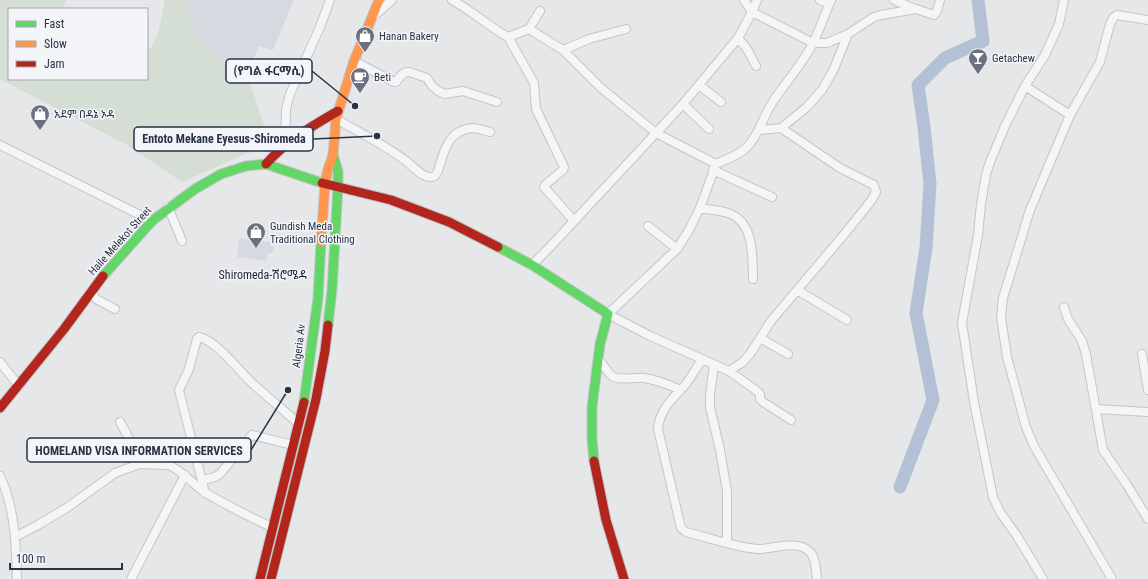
<svg xmlns="http://www.w3.org/2000/svg" width="1148" height="579" viewBox="0 0 1148 579" font-family="'Roboto Condensed','Noto Sans Ethiopic',sans-serif">
	<style>
		.built { fill: #d6dae0 }
		.green { fill: #d4ded5 }
		.lines { fill: none; stroke-linecap: round; stroke-linejoin: round }
		.river { stroke: #b3c0d5; stroke-width: 13 }
		.street-casing { stroke: #c3c5c7; stroke-width: 10 }
		.fast-casing { stroke: #c3c5c7; stroke-width: 11 }
		.slow-casing { stroke: #c3c5c7; stroke-width: 11 }
		.jam-casing { stroke: #c3c5c7; stroke-width: 11 }
		.street { stroke: #f4f5f7; stroke-width: 8 }
		.fast { stroke: #63d668; stroke-width: 9 }
		.slow { stroke: #ff974d; stroke-width: 9 }
		.jam { stroke: #b3261e; stroke-width: 9 }
		.labels { text-anchor: middle; dominant-baseline: central; stroke-width: 3; stroke-linejoin: round; paint-order: stroke }
		.poi-label { font-size: 11px; fill: #2a3244; stroke: #f3f5f9; text-anchor: start }
		.street-label { font-size: 11px; fill: #2a3244; stroke: #f3f5f9 }
		.neighbourhood-label { font-size: 12px; fill: #1d2335; stroke: #f3f5f9 }
		.leader { fill: none; stroke: #2a3244; stroke-width: 1.5 }
		.callout-dot { fill: #2a3244; stroke: #f3f5f9; stroke-width: 1.5 }
		.callout { fill: #f3f5f9; stroke: #2a3244; stroke-width: 1.5 }
		.callout-label { font-size: 12px; text-anchor: middle; font-weight: bold; fill: #2a3244 }
	</style>
	<rect width="100%" height="100%" fill="#e5e7e9"/>
	<path class="built" d="M186 0H294L273 50 259 46 247 74 208 49 194 29Z
		M239 238 270 242 269 245 274 246 273 253H268L267 261 237 257Z"/>
	<path class="green" d="M0 0H66L63 7 66 9H9V79H147V47L151 48 158 34 165 0H186L194 29 207 47 247 74 270 143 182 182 127 145 0 79Z"/>
	<g class="lines">
		<path class="river" d="M900 487 933 400 916 313 926 248 930 184 924 127 918 85 945 58 983 41 978 0"/>
		<defs>
			<path id="street" d="M452 0C472 11 488 26 508 37L529 29 563 50 601 88 656 133 716 164
				M757 0 752 12 813 43H827L848 34
				M820 0 829 4
				M894 0 915 9
				M375 15 392 0
				M529 29 540 11
				M508 37 534 83 536 109 564 167 563 170 546 184 544 187 574 221
				M738 38 747 49 756 66
				M563 50 589 39 626 29
				M354 61 394 82H396C399 78 403 71 409 72L427 78 432 86 438 91 445 94 463 91 497 102
				M699 85 721 102
				M1025 86 1070 115
				M683 104 709 129
				M336 119C359 132 385 145 406 161 414 167 422 178 432 177 444 177 437 130 473 128 478 128 485 131 490 132
				M781 128 807 107 822 90 833 71 848 34 874 17 881 15 916 9 934 15 937 11 940 0
				M285 143 286 109 290 94 320 27 330 0
				M0 145 152 221
				M713 170 772 197
				M168 207 182 241
				M700 208C709 210 719 210 728 213 755 222 752 256 753 279
				M648 226 677 249
				M532 265 549 248 683 104 738 38 752 12 744 0
				M797 290 847 320
				M91 292 96 299 115 309
				M1064 307 1068 319 1082 341 1086 354 1103 450 1127 485 1148 519
				M760 338 788 354
				M1142 354 1148 390
				M598 358C602 363 607 372 612 376 619 381 635 377 644 378 657 380 668 384 680 390
				M702 360C696 368 692 376 686 384 673 399 660 408 658 429L681 528 686 532C707 537 738 548 759 549 774 549 798 539 810 552 816 558 816 571 817 579
				M0 362 19 386
				M714 365 710 395V407L720 450 727 491V543
				M729 371 743 362 750 354 771 321 842 237 871 201 876 192 874 185 840 168 781 128 759 130
				M1096 409 1148 412
				M791 420 763 402 760 399V394L757 391 729 371 648 335 608 314 677 249 689 230 700 208 716 164C727 159 740 155 748 146 759 134 763 117 772 103 785 83 802 65 813 43 820 29 825 14 831 0
				M120 422 137 453 140 464
				M0 476C15 508 16 544 17 579
				M202 480 215 477 220 474 252 435 293 445
				M205 493 179 390 189 369 197 339 199 337C216 340 240 372 253 384 268 397 283 410 298 423
				M15 537 38 525 68 507 115 473 140 464 169 465C184 472 193 485 206 493 227 506 251 517 273 528
				M131 579 185 475
				M1043 579 1017 536 1000 512 993 497 974 402 962 323 978 235 981 204 986 175 990 162 1005 126 1025 86 1045 55 1059 24 1064 0
				M1112 579 1034 446 1026 427 1007 357 1001 317 1003 298 1030 210 1070 115 1100 62 1110 24 1114 17 1117 15 1148 20"/>
			<path id="fast" d="M498 247 532 265 608 314 600 344 592 407V439L594 461
				M103 276 152 221 195 189 221 174 246 166 266 164 322 183
				M328 325 332 290 338 187V171L333 155
				M304 402 318 298 321 242"/>
			<path id="slow" d="M321 242 325 184 328 169 333 155 336 119 354 61 379 0"/>
			<path id="jam" d="M266 164C286 141 312 126 338 111
				M322 183 391 200 449 222 498 247
				M0 408 64 329 103 276
				M594 461 606 520 624 579
				M260 579 304 402
				M271 579 316 399 325 351 328 325"/>
		</defs>
		<use href="#street" class="street-casing"/>
		<use href="#fast" class="fast-casing"/>
		<use href="#slow" class="slow-casing"/>
		<use href="#jam" class="jam-casing"/>
		<use href="#street" class="street"/>
		<use href="#fast" class="fast"/>
		<use href="#slow" class="slow"/>
		<use href="#jam" class="jam"/>
	</g>
	<defs>
		<symbol id="shop-pin" viewBox="-11 -11 22 30"><path d="M0 17L-7.5 6A9.5 9.5 0 1 1 7.5 6Z" fill="#6b717e" stroke="#f3f5f9"/><path d="M-5-2.5h2.3a2.7 3.5 0 0 1 5.4 0H5L5.5 6h-11ZM-1.5-2.5h3a1.5 2.3 0 0 0-3 0Z" fill="#fff"/></symbol>
		<symbol id="bar-pin" viewBox="-11 -11 22 30"><path d="M0 17L-7.5 6A9.5 9.5 0 1 1 7.5 6Z" fill="#6b717e" stroke="#f3f5f9"/><path d="M-6-5H6L.8 .8V4.5H3.5V6h-7V4.5H-.8V.8Z" fill="#fff"/></symbol>
		<symbol id="cafe-pin" viewBox="-11 -11 22 30"><path d="M0 17L-7.5 6A9.5 9.5 0 1 1 7.5 6Z" fill="#6b717e" stroke="#f3f5f9"/><path d="M-5.5-4.5H6V0H3Q3 3.5 0 3.5H-2.5Q-5.5 3.5-5.5 0ZM3-3.2v2h1.7v-2ZM-6 4.5H4V6H-6Z" fill="#fff"/></symbol>
	</defs>
	<g fill-rule="evenodd">
		<use href="#shop-pin" x="354" y="25" width="22" height="30"/>
		<use href="#bar-pin" x="967" y="47" width="22" height="30"/>
		<use href="#cafe-pin" x="349" y="66" width="22" height="30"/>
		<use href="#shop-pin" x="29" y="103" width="22" height="30"/>
		<use href="#shop-pin" x="245" y="221" width="22" height="30"/>
	</g>
	<g class="labels">
		<g class="poi-label">
			<text x="379" y="36">Hanan Bakery</text>
			<text x="992" y="58">Getachew</text>
			<text x="374" y="77">Beti</text>
			<text x="54" y="114">አደም በዳኔ ኦዳ</text>
			<text x="270" y="226">Gundish Meda<tspan x="270" dy="13">Traditional Clothing</tspan></text>
		</g>
		<g class="street-label">
			<text transform="translate(120 241) rotate(-48)">Haile Melekot Street</text>
			<text transform="translate(299 346) rotate(-83)">Algeria Av</text>
		</g>
		<g class="neighbourhood-label">
			<text x="263" y="275">Shiromeda-ሽሮሜዳ</text>
		</g>
	</g>
	<path class="leader" d="M355 106L312 71M377 136L313 139M288 390L251 450"/>
	<g class="callout-dot">
		<circle cx="355" cy="106" r="4"/>
		<circle cx="377" cy="136" r="4"/>
		<circle cx="288" cy="390" r="4"/>
	</g>
	<g class="callout">
		<rect x="226" y="59" width="86" height="24" rx="4"/>
		<rect x="134" y="127" width="179" height="24" rx="4"/>
		<rect x="27" y="438" width="224" height="24" rx="4"/>
	</g>
	<g class="callout-label">
		<text x="269" y="75">(የግል ፋርማሲ)</text>
		<text x="224" y="143">Entoto Mekane Eyesus-Shiromeda</text>
		<text x="139" y="455">HOMELAND VISA INFORMATION SERVICES</text>
	</g>
	<rect x="8" y="8" width="140" height="72" fill="#f3f5f9" stroke="#a3a7b1"/>
	<rect x="16" y="21" width="20" height="6" fill="#63d668" stroke="#a3a7b1"/>
	<text x="44" y="28" font-size="12" fill="#2a3244">Fast</text>
	<rect x="16" y="41" width="20" height="6" fill="#ff974d" stroke="#a3a7b1"/>
	<text x="44" y="48" font-size="12" fill="#2a3244">Slow</text>
	<rect x="16" y="61" width="20" height="6" fill="#b3261e" stroke="#a3a7b1"/>
	<text x="44" y="68" font-size="12" fill="#2a3244">Jam</text>
	<path d="M10 563v6h112v-6" fill="none" stroke="#2a3244" stroke-width="2"/>
	<text x="16" y="563" font-size="12" fill="#2a3244" stroke="#f3f5f9" stroke-width="3" paint-order="stroke">100 m</text>
</svg>
